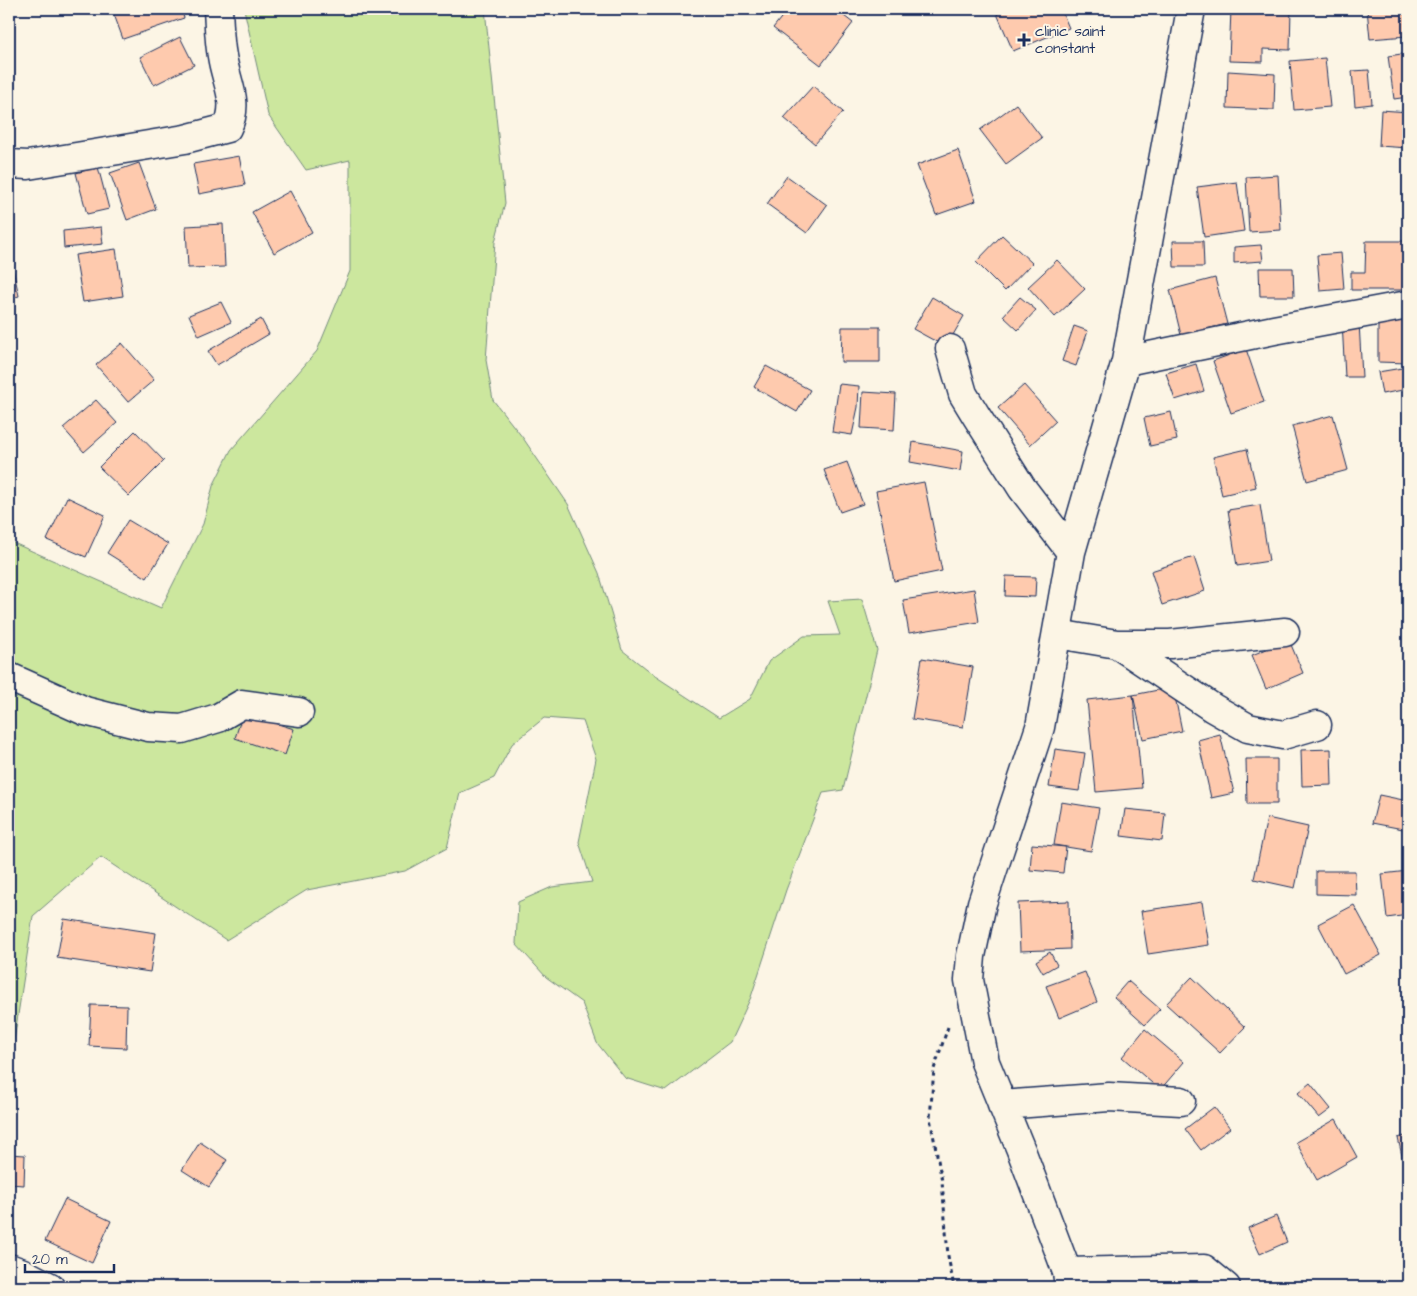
<svg xmlns="http://www.w3.org/2000/svg" width="1417" height="1296" viewBox="0 0 1417 1296" font-family="'Architects Daughter',sans-serif">
	<style>
		.green { fill: #cce79e; stroke: #748b7e }
		.building { fill: #fecaae; stroke: #1b2f5e }
		.lines { fill: none; stroke-linecap: round; stroke-linejoin: round }
		.minor-casing { stroke: #1b2f5e; stroke-width: 31 }
		.path { stroke: #1b2f5e; stroke-width: 3; stroke-dasharray: 4 4; stroke-linecap: butt }
		.minor { stroke: #fcf5e5; stroke-width: 28 }
		.poi-dot { fill: #1b2f5e; stroke: #fcf5e5; stroke-width: 2 }
		.labels { text-anchor: middle; dominant-baseline: central; stroke-width: 4; stroke-linejoin: round; paint-order: stroke }
		.poi-label { font-size: 15px; fill: #1b2f5e; stroke: #fcf5e5; text-anchor: start }
	</style>
	<rect width="100%" height="100%" fill="#fcf5e5"/>
	<filter id="ink" filterUnits="userSpaceOnUse"><feTurbulence type="fractalNoise" baseFrequency=".02" numOctaves="2"/><feDisplacementMap in="SourceGraphic" scale="10" xChannelSelector="R" yChannelSelector="G"/><feConvolveMatrix kernelMatrix="1 2 1 2 8 2 1 2 1" color-interpolation-filters="sRGB"/></filter>
	<g filter="url(#ink)">
		<path class="green" d="M244 9H485L505 203 495 242 486 360 493 400 523 438 568 504 599 573 622 650 655 676 719 718 750 699 769 661 804 636 840 635 828 601 862 599 877 650 843 790 823 793 786 890 751 997 730 1042 666 1091 625 1078 597 1043 582 1003 546 977 516 944 518 902 552 887 592 882 579 842 596 759 583 721 544 718 512 744 494 778 460 793 447 848 405 871 307 890 226 940 101 857 33 916 9 1074V541L161 608 203 524 213 486 231 450 317 351 350 271V160L306 170 268 115Z"/>
		<path class="building" d="M112 9H181L184 18 123 39Z
			M788 9H835L853 23 821 65 773 28Z
			M995 9H1061L1069 28 1013 51Z
			M1231 9H1291L1290 50 1263 49V62L1229 61Z
			M1367 9H1405L1407 36 1370 39Z
			M180 37 194 65 154 85 140 57Z
			M1408 53V97L1394 99 1388 56Z
			M1325 58 1330 107 1294 110 1290 61Z
			M1369 70 1372 104 1355 106 1352 71Z
			M1228 71 1275 74 1274 110 1227 108Z
			M813 86 843 112 815 144 784 118Z
			M1016 104 1042 138 1006 164 980 130Z
			M1381 110 1408 112V148L1379 146Z
			M958 150 976 201 936 215 917 165Z
			M239 156 245 185 199 194 193 164Z
			M139 163 156 209 127 220 110 173Z
			M98 167 109 209 87 214 76 173Z
			M1278 175 1281 230 1249 232 1246 177Z
			M787 176 827 205 807 233 767 204Z
			M1237 182 1244 231 1204 237 1197 187Z
			M290 191 312 232 274 253 252 212Z
			M223 224 225 267 188 268 186 226Z
			M101 227 103 244 64 248 63 231Z
			M1002 235 1032 263 1005 291 976 262Z
			M1173 241H1203L1204 267H1174Z
			M1366 241H1408V290H1351V272H1365Z
			M1261 245 1263 261 1234 263V247Z
			M116 249 123 296 83 302 75 255Z
			M9 250 19 296 9 299Z
			M1341 253 1344 289 1320 291 1317 255Z
			M1057 260 1085 289 1055 317 1028 287Z
			M1259 268H1293L1294 296H1260Z
			M1215 278 1227 324 1181 335 1170 290Z
			M932 297 964 316 946 347 913 329Z
			M1020 297 1036 310 1018 330 1003 316Z
			M221 302 231 322 199 336 189 315Z
			M1378 318H1408V363L1378 362Z
			M261 319 269 334 217 365 208 351Z
			M1342 322H1359L1362 377H1345Z
			M1074 326 1088 331 1076 366 1062 361Z
			M842 327H880V362H841Z
			M122 343 154 380 128 402 96 365Z
			M1246 349 1264 402 1231 413 1213 361Z
			M1196 364 1204 391 1175 400 1166 373Z
			M766 366 810 390 797 412 754 387Z
			M1408 367V389L1382 394 1378 372Z
			M839 384 859 386 858 407 852 435 832 432Z
			M1024 385 1056 421 1030 445 998 408Z
			M863 392 896 394 894 430 861 428Z
			M96 400 117 423 84 452 63 428Z
			M1171 412 1177 440 1150 446 1144 418Z
			M1333 415 1348 470 1307 481 1292 426Z
			M135 431 164 461 129 496 99 467Z
			M913 442 963 451 960 471 910 462Z
			M1247 449 1256 487 1222 495 1213 457Z
			M847 462 863 504 840 512 824 470Z
			M924 482 942 571 894 581 876 491Z
			M67 497 105 515 86 557 47 540Z
			M1260 505 1269 561 1237 566 1228 510Z
			M128 520 168 544 147 578 107 553Z
			M1194 557 1205 591 1162 605 1151 571Z
			M1006 576 1036 577 1035 597 1005 596Z
			M974 589 979 622 909 633 903 600Z
			M1289 640 1303 673 1266 689 1252 655Z
			M922 658 973 667 963 727 912 719Z
			M1173 687 1182 731 1143 739 1133 695Z
			M1133 695 1142 788 1096 792 1087 700Z
			M243 713 294 729 285 755 235 738Z
			M1220 734 1234 793 1211 798 1198 740Z
			M1055 749 1085 753 1079 791 1049 787Z
			M1331 749 1332 785 1302 786 1301 750Z
			M1246 759H1277V804H1247Z
			M1379 795 1408 801V830L1372 823Z
			M1061 802 1099 808 1091 851 1054 845Z
			M1125 809 1165 813 1162 841 1121 836Z
			M1267 818 1308 827 1295 888 1254 879Z
			M1032 844 1066 847 1063 873 1030 870Z
			M1316 871H1355L1356 895 1316 894Z
			M1408 871V915L1387 918 1382 874Z
			M1069 901 1070 949 1020 951 1018 903Z
			M1202 902 1209 945 1148 954 1141 911Z
			M1354 905 1381 955 1344 974 1318 924Z
			M64 919 156 933 150 972 57 958Z
			M1050 952 1057 965 1043 973 1036 961Z
			M1085 972 1097 1002 1059 1018 1046 986Z
			M1192 977 1245 1027 1220 1053 1166 1004Z
			M1128 981 1160 1009 1145 1025 1114 997Z
			M91 1005 127 1006 126 1048 89 1046Z
			M1145 1029 1184 1062 1160 1090 1122 1057Z
			M1310 1083 1331 1109 1319 1118 1298 1093Z
			M1214 1107 1230 1128 1201 1150 1185 1129Z
			M1336 1119 1357 1157 1317 1180 1296 1142Z
			M1408 1135V1164L1404 1165 1398 1138Z
			M200 1142 227 1160 209 1187 182 1170Z
			M9 1154 25 1155 24 1185 9 1184Z
			M65 1199 111 1221 92 1263 45 1241Z
			M1276 1216 1287 1242 1260 1254 1248 1228Z
			M1301 1281 1302 1287H1279V1286Z"/>
		<g class="lines">
			<defs>
				<path id="minor" d="M9 164 28 165 185 139 227 128C240 102 226 83 222 56 219 41 219 24 218 9
					M950 349 963 394 977 417 1022 488 1071 552
					M1126 361 1274 330 1408 305
					M1057 634 1117 644H1170L1285 632
					M1117 644 1213 708 1248 728 1283 735 1317 725
					M9 677 85 711 148 727 182 729 218 718 242 704 299 712
					M1002 1105 1109 1097 1181 1101
					M9 1268 23 1273 50 1287
					M1067 1272 1204 1269 1226 1287
					M1069 1287 1067 1272 1021 1150 985 1062 969 980 971 956 982 903 1040 727 1071 552 1126 361 1191 9"/>
			</defs>
			<use href="#minor" class="minor-casing"/>
			<path class="path" d="M948 1027 934 1069 930 1118 942 1181 948 1256 954 1287"/>
			<use href="#minor" class="minor"/>
		</g>
	</g>
	<path class="poi-dot" d="M1021.5 32.5h5v5h5v5h-5v5h-5v-5h-5v-5h5z"/>
	<g class="labels">
		<g class="poi-label">
			<text x="1035" y="31">clinic saint<tspan x="1035" dy="17">constant</tspan></text>
		</g>
	</g>
	<rect width="1417" height="1296" fill="none" stroke="#fcf5e5" stroke-width="30"/>
	<rect x="15" y="15" width="1387" height="1266" fill="none" stroke="#1b2f5e" stroke-width="2" filter="url(#ink)"/>
	<path d="M25 1264v8h89v-8" fill="none" stroke="#1b2f5e" stroke-width="2.5"/>
	<text x="32" y="1264" font-size="15" fill="#1b2f5e" stroke="#fcf5e5" stroke-width="4" paint-order="stroke">20 m</text>
</svg>
